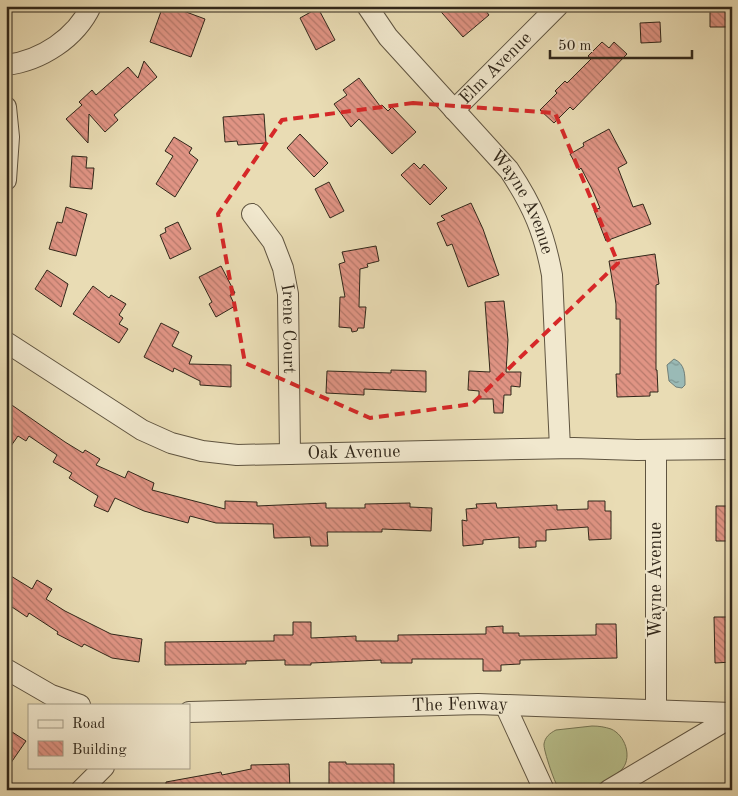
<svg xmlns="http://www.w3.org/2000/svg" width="738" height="796" viewBox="0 0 738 796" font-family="'Old Standard TT',serif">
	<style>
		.grass { fill: #b8c08c; stroke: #747453 }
		.water { fill: url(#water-ripples); stroke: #707f78 }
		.building { fill: url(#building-back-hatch); stroke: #31271a }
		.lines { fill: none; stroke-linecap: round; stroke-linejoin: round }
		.street-casing { stroke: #5f5440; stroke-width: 22 }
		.street { stroke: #f1e8ce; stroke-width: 20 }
		.marked { fill: none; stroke: #d62828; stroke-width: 4; stroke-dasharray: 10 6; stroke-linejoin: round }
		.labels { text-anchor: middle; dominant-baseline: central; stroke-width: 4.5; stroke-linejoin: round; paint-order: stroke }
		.street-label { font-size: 18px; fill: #31271a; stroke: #f1e8ce }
	</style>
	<defs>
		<pattern id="water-ripples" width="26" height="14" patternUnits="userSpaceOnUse" patternTransform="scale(1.25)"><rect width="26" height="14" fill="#9abab6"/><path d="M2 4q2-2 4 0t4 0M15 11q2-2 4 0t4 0" fill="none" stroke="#7e9793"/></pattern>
		<pattern id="building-back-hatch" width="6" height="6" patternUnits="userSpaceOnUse" patternTransform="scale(1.25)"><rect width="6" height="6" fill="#e09484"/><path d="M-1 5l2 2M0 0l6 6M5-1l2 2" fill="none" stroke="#b6796b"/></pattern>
	</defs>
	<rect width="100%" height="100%" fill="#e9dcb4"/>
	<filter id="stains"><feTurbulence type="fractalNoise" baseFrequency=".004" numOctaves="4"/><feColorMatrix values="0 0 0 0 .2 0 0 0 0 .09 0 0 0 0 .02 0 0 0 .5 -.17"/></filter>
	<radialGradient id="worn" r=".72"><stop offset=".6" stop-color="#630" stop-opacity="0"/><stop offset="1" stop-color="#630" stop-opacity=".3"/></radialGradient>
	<path class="grass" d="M592 726C599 726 605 727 611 729 625 735 632 756 623 768 620 773 594 788 587 790 583 791 564 791 560 790 556 788 543 749 544 744 545 737 550 733 556 730Z"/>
	<path class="water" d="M674 359C685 364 685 374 685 385L682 388 676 387 669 381 667 365Z"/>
	<path class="building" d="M163 6H170L205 19 191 57 150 42Z
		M436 6H482L489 15 463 37Z
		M318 8 335 40 316 50 300 18Z
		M710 11H732V27H710Z
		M660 22 661 42 641 43 640 23Z
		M602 42 609 48 614 42 627 54 573 110 570 107 554 123 540 110 557 93 555 91 565 81 567 83 591 59 588 56Z
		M144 61 157 77 114 115 118 120 105 132 89 114 88 143 66 119 82 105 79 102 92 90 96 95 128 67 138 78Z
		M359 78 380 106 382 105 388 111 392 107 416 132 392 154 359 119 351 127 334 104 347 95 343 90Z
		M264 114 266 143 238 145 237 141 225 142 223 117Z
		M609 129 627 163 618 168 633 207 643 204 651 224 606 241 594 210 600 208 592 189 581 168 579 170 570 154 584 146 583 143Z
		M300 134 328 163 314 177 287 148Z
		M174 137 192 148 189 153 198 160 175 197 156 184 173 156 165 151Z
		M72 156 87 157 86 168H94L92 189 70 187Z
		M414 163 420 169 424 164 447 188 430 205 401 175Z
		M329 182 344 211 330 218 315 189Z
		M471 203 483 229 499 275 468 287 452 244 447 246 437 223 445 220 441 216Z
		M66 207 87 214 76 256 49 249 57 222 62 223Z
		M178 222 191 249 170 259 160 235 166 232 165 228Z
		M376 246 379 261 367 264 368 267 360 269 359 307H366L364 328H358L357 331 352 332 351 328 339 327 340 297H345L339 264 345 262 342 252Z
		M655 254 659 284 656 285V370H657L658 392H650V396L617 397 616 374H620V319H616V304L609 261Z
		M221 266 235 293 230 295 235 306 216 317 209 304 212 302 199 277Z
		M47 270 68 284 61 307 35 289Z
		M93 286 109 298 111 295 126 304 119 315 123 318 119 324 128 329 119 343 73 314Z
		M504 301 508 340 506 372H521L520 387 511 386V395H504L503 413H494L493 399H479V391L468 390 469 371 490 372 485 302Z
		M161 323 179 332 172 346 192 356 189 364 231 365V387L200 385V381L174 368 173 372 144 357Z
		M391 370 426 371V392L364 389V395L326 393 327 371 391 373Z
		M6 401 65 442 83 453 85 450 100 459 96 465 125 478 128 471 154 483 152 490 225 509V501L257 502V506L326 503V508H365V504L410 503V507L432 508 431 531 382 529V532H327L328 546H311L310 537 274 538 273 524 216 523 190 516 188 523 144 511 115 498 108 512 94 506 98 496 69 478 72 473 53 462 57 455 29 436 26 441 18 436 6 453Z
		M588 501H605V511H611V539L589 540 588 527 546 530V541H536V547L519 548V537L483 540V544L463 546 462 520 467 521 466 509 477 508 476 504 496 503 497 508 557 505V510L588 509Z
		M716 506H732V541H716Z
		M6 573 32 589 37 580 52 589 46 599 65 611 111 634 142 639 139 662 112 658 84 644 82 647 57 634 58 632 29 613 27 617 6 603Z
		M714 617H732V662L715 663Z
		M293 622H311V638L356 636V641H398V635L486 634V627L503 626V633H519V636L596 635V624H616L617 658 520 660V664L501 665V671H483V659H412V663H381V660L311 663V665H285V660L246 661V664L165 665V642L274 641V635H293Z
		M6 728 26 741 6 770Z
		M329 762H346V764H394V790H329Z
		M289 764 290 790H166V782L221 772 222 775 251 769V765Z"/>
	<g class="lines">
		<defs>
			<g id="street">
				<path id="s1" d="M367 6 388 37 509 170C533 206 544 232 552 275L560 448"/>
				<path d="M6 65C41 61 76 38 91 6"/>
				<path d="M6 107 9 137 6 180"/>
				<path id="s2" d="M454 110 558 6"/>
				<path id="s3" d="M252 214 273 242 283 268 288 294 290 454"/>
				<path id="s4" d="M6 342 142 430 171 443 202 451 237 455 574 448 637 450 732 449"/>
				<path d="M656 450V710"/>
				<path d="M6 669 51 695 80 705"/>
				<path d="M505 705 544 790"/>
				<path id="s5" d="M189 712 478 704 732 713"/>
				<path d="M81 790 104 767"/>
				<path d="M609 790 732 717"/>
			</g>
		</defs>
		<use href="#street" class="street-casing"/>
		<use href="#street" class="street"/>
	</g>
	<path class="marked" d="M413 103 555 113 618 263 472 404 370 418 245 363 218 214 282 120Z"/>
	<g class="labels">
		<g class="street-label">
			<text stroke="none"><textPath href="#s2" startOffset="59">Elm Avenue</textPath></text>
			<text stroke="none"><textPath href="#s1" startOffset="252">Wayne Avenue</textPath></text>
			<text stroke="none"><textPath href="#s3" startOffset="124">Irene Court</textPath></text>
			<text stroke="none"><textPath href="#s4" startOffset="378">Oak Avenue</textPath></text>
			<text transform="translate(656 580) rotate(-90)">Wayne Avenue</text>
			<text stroke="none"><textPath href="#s5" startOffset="271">The Fenway</textPath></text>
		</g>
	</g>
	<rect width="738" height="796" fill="none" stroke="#e9dcb4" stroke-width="25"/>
	<rect x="8" y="8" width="723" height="781" fill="none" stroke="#31271a" stroke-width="2.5"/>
	<rect x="12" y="12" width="713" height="771" fill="none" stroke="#31271a"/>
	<rect x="28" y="704" width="162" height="65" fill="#f1e8ce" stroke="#a49b86"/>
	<rect x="38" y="720" width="25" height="8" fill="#f1e8ce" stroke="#a49b86"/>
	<text x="72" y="728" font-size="15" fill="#31271a">Road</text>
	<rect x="38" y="741" width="25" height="15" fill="url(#building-back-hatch)" stroke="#a49b86"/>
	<text x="72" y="754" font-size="15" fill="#31271a">Building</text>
	<path d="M550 50v8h142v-8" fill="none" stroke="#31271a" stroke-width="2.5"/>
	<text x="558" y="50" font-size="15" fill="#31271a" stroke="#f1e8ce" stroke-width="4" paint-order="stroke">50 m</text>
	<rect width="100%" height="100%" filter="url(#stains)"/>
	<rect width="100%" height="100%" fill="url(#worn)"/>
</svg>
